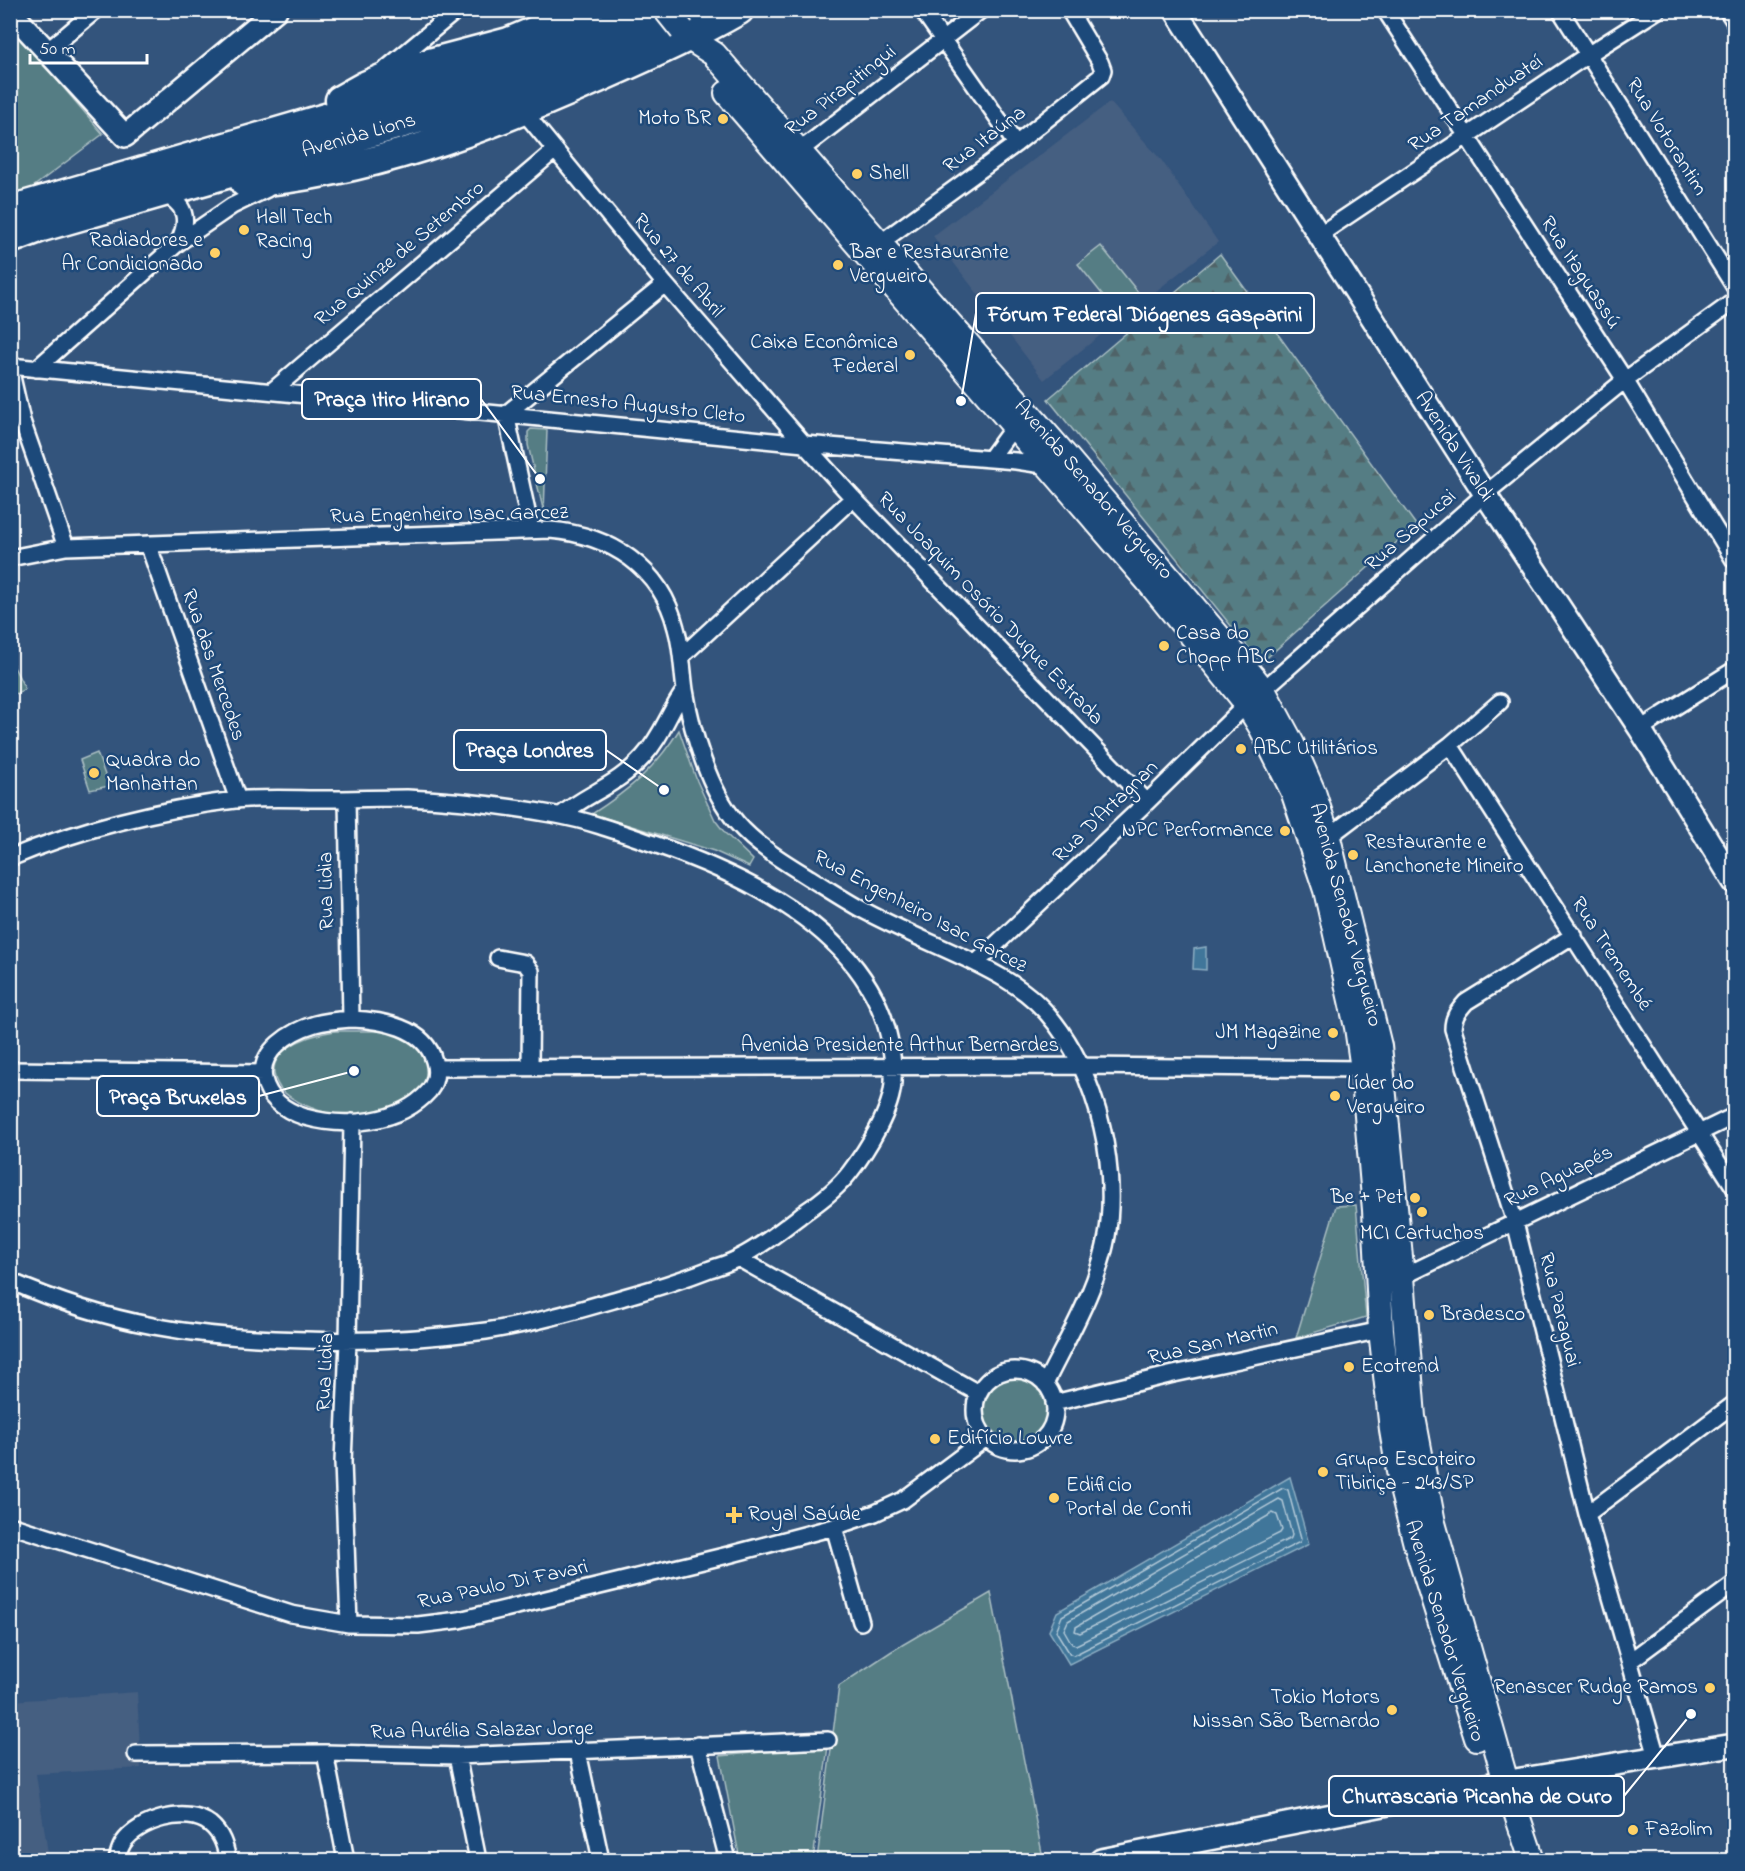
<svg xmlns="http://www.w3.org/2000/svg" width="1745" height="1871" viewBox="0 0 1745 1871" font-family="'Indie Flower',sans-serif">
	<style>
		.built { fill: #455e81 }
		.green { fill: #547d84; stroke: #aabec2; stroke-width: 1.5 }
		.forest { fill: url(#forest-firs); stroke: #aabec2; stroke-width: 1.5 }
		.water { fill: #3f769a; stroke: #8cadc2; stroke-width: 1.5 }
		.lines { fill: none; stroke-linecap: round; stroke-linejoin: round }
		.shore { stroke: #b2c8d7; stroke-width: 1.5 }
		.street-casing { stroke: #fff; stroke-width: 20 }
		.secondary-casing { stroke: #fff; stroke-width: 26 }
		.primary-casing { stroke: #fff; stroke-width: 28 }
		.highway-casing { stroke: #fff; stroke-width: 33 }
		.street { stroke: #1f4a7a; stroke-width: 15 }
		.secondary { stroke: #1f4a7a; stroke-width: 21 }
		.primary { stroke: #1f4a7a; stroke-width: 24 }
		.highway { stroke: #1f4a7a; stroke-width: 28 }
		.primary-bridge-casing { stroke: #fff; stroke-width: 28; stroke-linecap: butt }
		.primary-bridge { stroke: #1f4a7a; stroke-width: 24 }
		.poi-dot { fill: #ffd166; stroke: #1f4a7a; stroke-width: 2 }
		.labels { text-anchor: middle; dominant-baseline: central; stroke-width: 5; stroke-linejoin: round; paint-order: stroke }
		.street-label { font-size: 21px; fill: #fff; stroke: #1f4a7a }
		.poi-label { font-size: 21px; fill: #fff; stroke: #1f4a7a; text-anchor: start }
		.leader { fill: none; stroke: #fff; stroke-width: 2 }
		.callout-dot { fill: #fff; stroke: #1f4a7a; stroke-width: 2 }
		.callout { fill: #1f4a7a; stroke: #fff; stroke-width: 2 }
		.callout-label { font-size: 22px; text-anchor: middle; font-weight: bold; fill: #fff }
	</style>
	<defs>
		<pattern id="forest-firs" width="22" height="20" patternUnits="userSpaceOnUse" patternTransform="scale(1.5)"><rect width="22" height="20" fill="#547d84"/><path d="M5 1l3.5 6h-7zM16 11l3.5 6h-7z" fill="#506468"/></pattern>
	</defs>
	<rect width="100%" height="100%" fill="#33547c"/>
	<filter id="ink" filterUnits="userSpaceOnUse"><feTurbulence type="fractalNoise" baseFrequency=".0167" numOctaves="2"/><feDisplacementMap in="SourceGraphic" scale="12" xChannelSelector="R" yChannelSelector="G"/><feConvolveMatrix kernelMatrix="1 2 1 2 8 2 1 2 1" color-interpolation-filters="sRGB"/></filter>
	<g filter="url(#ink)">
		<path class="built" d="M1110 102 1162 161 1218 242 1044 380 933 236Z
			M137 1692 141 1768 36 1774 49 1860H11V1701Z"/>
		<path class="green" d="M10 25 103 134 21 196 10 197Z
			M1101 246 1141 296 1118 314 1078 264Z
			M531 429 547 430 544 513 528 445V432Z
			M11 661 25 689 11 696H10Z
			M679 730 697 781 715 820 725 833 753 860 749 867 714 851 592 814C629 790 655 769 679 730Z
			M97 753 109 786 90 790 80 760Z
			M335 1031H386L405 1036 430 1057 432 1078C400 1116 353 1126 307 1106 298 1102 286 1096 280 1088 256 1052 308 1035 335 1031Z
			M1356 1205 1366 1317 1296 1338 1336 1206Z
			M977 1410a38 38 0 1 1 76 0a38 38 0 1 1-76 0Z
			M991 1593 1043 1858 1025 1860H817L839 1686 892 1651Z
			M828 1746 813 1860H740L720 1756Z"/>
		<path class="forest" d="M1220 254 1416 525 1261 663 1048 399Z"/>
		<path class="water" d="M1206 947V970L1193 969 1194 949Z
			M1290 1477 1309 1544 1069 1664 1049 1631 1057 1612Z"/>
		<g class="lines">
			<path class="shore" d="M1283 1488 1288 1490 1301 1539 1300 1542 1074 1655 1070 1654 1056 1631 1062 1616Z
				M1279 1499 1283 1501 1292 1535 1291 1538 1076 1645 1072 1644 1064 1630 1068 1621Z
				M1273 1513 1277 1515 1282 1530 1280 1533 1080 1633 1075 1631 1076 1627Z"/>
			<defs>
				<path id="street" d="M922 10 1016 144
					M1385 10 1625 380 1734 560
					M1560 10 1734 286
					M1727 10 1734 21
					M46 52 96 10
					M387 68 457 10
					M524 112 665 284 804 444 853 498 1147 802
					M793 156 981 10
					M162 194C186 203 190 220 178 243
					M1319 235 1589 54 1658 10
					M880 243 1016 144 1101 76 1103 70 1100 62 1069 10
					M10 366 804 444 1016 461 1050 466
					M10 368 22 421 66 547
					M36 369 178 243 232 206 267 189
					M272 391 555 150
					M990 459 1009 433 1012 423
					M531 530 506 414 665 284
					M148 544 238 800
					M10 558 66 547 550 530C610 535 661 567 676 628 682 648 682 669 685 690 692 733 709 790 737 823 757 846 784 862 810 878 826 888 843 899 859 908 896 928 935 944 973 962 995 973 1018 985 1036 1002 1093 1055 1120 1161 1107 1236 1098 1288 1068 1337 1045 1384
					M682 656 853 498
					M1640 729 1734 670
					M1450 745 1734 1187
					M347 799 351 1019
					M561 815C588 793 618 785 643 757 663 735 669 711 685 690
					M1323 841 1450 745 1500 702
					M10 858C79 829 161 809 235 800 265 797 296 799 326 799 353 799 380 798 407 798 456 800 508 806 557 815 590 821 622 833 654 844 762 881 898 949 893 1082 892 1110 867 1150 850 1172 838 1188 821 1201 805 1212 784 1228 762 1246 738 1258 730 1263 719 1266 710 1269 682 1280 653 1289 624 1297 579 1310 533 1324 486 1331 427 1339 365 1342 305 1340 197 1338 110 1325 10 1281
					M1574 935 1466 1002C1458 1011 1453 1017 1453 1029L1515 1222 1587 1514 1657 1757
					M498 958 525 963 531 971 530 1067
					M976 963 1147 802 1247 704 1485 494 1625 380 1734 301
					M351 1019C381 1020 425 1027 434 1061 437 1071 436 1082 429 1091 400 1124 344 1128 305 1117 286 1111 269 1100 264 1079 258 1051 291 1031 315 1024 326 1021 338 1020 351 1019Z
					M436 1068 1081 1066 1363 1069
					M10 1070 263 1073
					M738 1258 978 1393
					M1402 1277 1734 1116
					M975 1410a40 40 0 1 1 80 0a40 40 0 1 1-80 0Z
					M1054 1403 1169 1375 1381 1330
					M1587 1514 1734 1404
					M10 1525 291 1614 349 1624 418 1625 459 1620 728 1555 834 1527 875 1513 903 1500 986 1438
					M834 1527 861 1622
					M349 1624 343 1462 348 1341 352 1122
					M1630 1661 1734 1584
					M698 1745 728 1860
					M578 1752 601 1860
					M325 1753 346 1860
					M136 1754 325 1753 457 1756 828 1740
					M457 1756 478 1860
					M117 1860C118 1855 120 1848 123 1843 138 1820 187 1806 210 1824 222 1834 225 1846 228 1860"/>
				<path id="secondary" d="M1175 10 1485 494 1640 729 1734 882
					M10 11 125 136 276 10
					M1101 1860 1491 1784 1734 1745"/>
				<path id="primary" d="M689 38 714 54 1067 458 1252 676 1263 690 1292 744 1313 792 1328 838 1379 1046 1402 1277 1413 1417 1433 1523 1506 1782 1532 1860
					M727 93 1148 581 1247 704 1261 727 1293 791 1326 890 1357 1027 1363 1069 1375 1210 1381 1330 1392 1430 1402 1489 1416 1544 1477 1738"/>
				<path id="highway" d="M340 100 365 86 403 70 509 42 585 10
					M245 183C366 174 484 129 594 80 643 58 692 37 739 10
					M10 210 524 60 651 10
					M10 239 42 227 515 91 659 30 698 10"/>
			</defs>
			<use href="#street" class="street-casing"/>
			<use href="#secondary" class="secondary-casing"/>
			<use href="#primary" class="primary-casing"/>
			<use href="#highway" class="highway-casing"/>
			<use href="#street" class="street"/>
			<use href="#secondary" class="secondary"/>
			<use href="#primary" class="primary"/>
			<use href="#highway" class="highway"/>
			<defs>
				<path id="primary-bridge" d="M666 10 682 30"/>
			</defs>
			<use href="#primary-bridge" class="primary-bridge-casing"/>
			<use href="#primary-bridge" class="primary-bridge"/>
		</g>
	</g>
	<g class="poi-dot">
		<circle cx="723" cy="119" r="6"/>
		<circle cx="857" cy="174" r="6"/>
		<circle cx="244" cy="230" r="6"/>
		<circle cx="215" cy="253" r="6"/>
		<circle cx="838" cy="265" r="6"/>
		<circle cx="910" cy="355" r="6"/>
		<circle cx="1164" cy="646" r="6"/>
		<circle cx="1241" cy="749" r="6"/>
		<circle cx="94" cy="773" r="6"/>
		<circle cx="1285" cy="831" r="6"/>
		<circle cx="1353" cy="855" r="6"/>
		<circle cx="1333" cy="1033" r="6"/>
		<circle cx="1335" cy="1096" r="6"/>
		<circle cx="1415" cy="1198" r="6"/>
		<circle cx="1422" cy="1212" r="6"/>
		<circle cx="1429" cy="1315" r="6"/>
		<circle cx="1349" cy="1367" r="6"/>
		<circle cx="935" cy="1439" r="6"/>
		<circle cx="1323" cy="1472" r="6"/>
		<circle cx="1054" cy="1498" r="6"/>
		<path d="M731 1506h6v6h6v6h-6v6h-6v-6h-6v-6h6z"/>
		<circle cx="1710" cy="1688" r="6"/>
		<circle cx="1392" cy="1710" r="6"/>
		<circle cx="1633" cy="1830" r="6"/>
	</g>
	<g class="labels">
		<g class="street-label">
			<text transform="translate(841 91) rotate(-38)">Rua Pirapitingui</text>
			<text transform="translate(1476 104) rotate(-34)">Rua Tamanduateí</text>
			<text transform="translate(359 136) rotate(-16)">Avenida Lions</text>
			<text transform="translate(1666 137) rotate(58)">Rua Votorantim</text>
			<text transform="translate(985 140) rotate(-37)">Rua Itaúna</text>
			<text transform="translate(400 254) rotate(-40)">Rua Quinze de Setembro</text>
			<text transform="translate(678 266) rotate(50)">Rua 27 de Abril</text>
			<text transform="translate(1580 273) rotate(57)">Rua Itaguassú</text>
			<text transform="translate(628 405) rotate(6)">Rua Ernesto Augusto Cleto</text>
			<text transform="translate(1454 447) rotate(57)">Avenida Vivaldi</text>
			<text transform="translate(1093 490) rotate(49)">Avenida Senador Vergueiro</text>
			<text transform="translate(449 515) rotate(-1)">Rua Engenheiro Isac Garcez</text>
			<text transform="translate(1411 531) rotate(-41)">Rua Sapucai</text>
			<text transform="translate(990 609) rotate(46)">Rua Joaquim Osório Duque Estrada</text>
			<text transform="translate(213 665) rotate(71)">Rua das Mercedes</text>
			<text transform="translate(1106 812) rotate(-44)">Rua D'Artagnan</text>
			<text transform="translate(327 891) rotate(-91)">Rua Lidia</text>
			<text transform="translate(920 912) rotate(28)">Rua Engenheiro Isac Garcez</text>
			<text transform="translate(1345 915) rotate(75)">Avenida Senador Vergueiro</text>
			<text transform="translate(1611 954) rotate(57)">Rua Tremembé</text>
			<text x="900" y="1046">Avenida Presidente Arthur Bernardes</text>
			<text transform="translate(1559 1177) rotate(-26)">Rua Aguapés</text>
			<text transform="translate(1559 1310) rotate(76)">Rua Paraguai</text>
			<text transform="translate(1213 1344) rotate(-13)">Rua San Martin</text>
			<text transform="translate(326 1372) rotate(-88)">Rua Lidia</text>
			<text transform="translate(503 1585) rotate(-12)">Rua Paulo Di Favari</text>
			<text transform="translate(1444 1631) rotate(73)">Avenida Senador Vergueiro</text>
			<text transform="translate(482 1731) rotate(-1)">Rua Aurélia Salazar Jorge</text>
		</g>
		<g class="poi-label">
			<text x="711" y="119" text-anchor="end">Moto BR</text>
			<text x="869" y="174">Shell</text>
			<text x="256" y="218">Hall Tech<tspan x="256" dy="24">Racing</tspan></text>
			<text x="203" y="241" text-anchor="end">Radiadores e<tspan x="203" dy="24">Ar Condicionado</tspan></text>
			<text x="850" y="253">Bar e Restaurante<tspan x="850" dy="24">Vergueiro</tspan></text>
			<text x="898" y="343" text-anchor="end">Caixa Econômica<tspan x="898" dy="24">Federal</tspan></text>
			<text x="1176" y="634">Casa do<tspan x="1176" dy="24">Chopp ABC</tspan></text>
			<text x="1253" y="749">ABC Utilitários</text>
			<text x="106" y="761">Quadra do<tspan x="106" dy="24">Manhattan</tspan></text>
			<text x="1273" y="831" text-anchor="end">NPC Performance</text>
			<text x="1365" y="843">Restaurante e<tspan x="1365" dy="24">Lanchonete Mineiro</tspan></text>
			<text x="1321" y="1033" text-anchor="end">JM Magazine</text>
			<text x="1347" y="1084">Líder do<tspan x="1347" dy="24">Vergueiro</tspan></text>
			<text x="1403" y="1198" text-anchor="end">Be + Pet</text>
			<text x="1422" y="1234" text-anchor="middle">MCI Cartuchos</text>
			<text x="1441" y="1315">Bradesco</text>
			<text x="1361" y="1367">Ecotrend</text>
			<text x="947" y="1439">Edifício Louvre</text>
			<text x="1335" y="1460">Grupo Escoteiro<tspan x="1335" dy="24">Tibiriça - 243/SP</tspan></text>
			<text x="1066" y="1486">Edificio<tspan x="1066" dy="24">Portal de Conti</tspan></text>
			<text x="748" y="1515">Royal Saúde</text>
			<text x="1698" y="1688" text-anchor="end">Renascer Rudge Ramos</text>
			<text x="1380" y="1698" text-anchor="end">Tokio Motors<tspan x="1380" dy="24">Nissan São Bernardo</tspan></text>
			<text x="1645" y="1830">Fazolim</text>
		</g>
	</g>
	<path class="leader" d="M961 401L976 313M540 479L481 399M664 790L606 750M354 1071L259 1096M1691 1714L1624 1796"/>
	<g class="callout-dot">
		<circle cx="961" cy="401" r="6"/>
		<circle cx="540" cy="479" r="6"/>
		<circle cx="664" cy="790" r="6"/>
		<circle cx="354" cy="1071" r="6"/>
		<circle cx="1691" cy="1714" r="6"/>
	</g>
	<g class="callout">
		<rect x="976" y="293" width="338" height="40" rx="6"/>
		<rect x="302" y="379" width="179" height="40" rx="6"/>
		<rect x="454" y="730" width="152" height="40" rx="6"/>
		<rect x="97" y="1076" width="162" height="40" rx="6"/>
		<rect x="1329" y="1776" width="295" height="40" rx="6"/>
	</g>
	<g class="callout-label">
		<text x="1145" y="321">Fórum Federal Diógenes Gasparini</text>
		<text x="392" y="406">Praça Itiro Hirano</text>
		<text x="530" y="757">Praça Londres</text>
		<text x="178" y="1104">Praça Bruxelas</text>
		<text x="1477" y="1803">Churrascaria Picanha de Ouro</text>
	</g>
	<rect width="1745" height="1871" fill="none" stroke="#1f4a7a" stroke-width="36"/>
	<rect x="18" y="18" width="1709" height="1835" fill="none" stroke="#fff" stroke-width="2" filter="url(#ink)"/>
	<path d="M30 54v9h117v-9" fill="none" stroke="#ffffff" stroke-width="3"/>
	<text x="39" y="54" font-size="18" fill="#ffffff" stroke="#1f4a7a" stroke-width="4.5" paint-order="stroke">50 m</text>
</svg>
